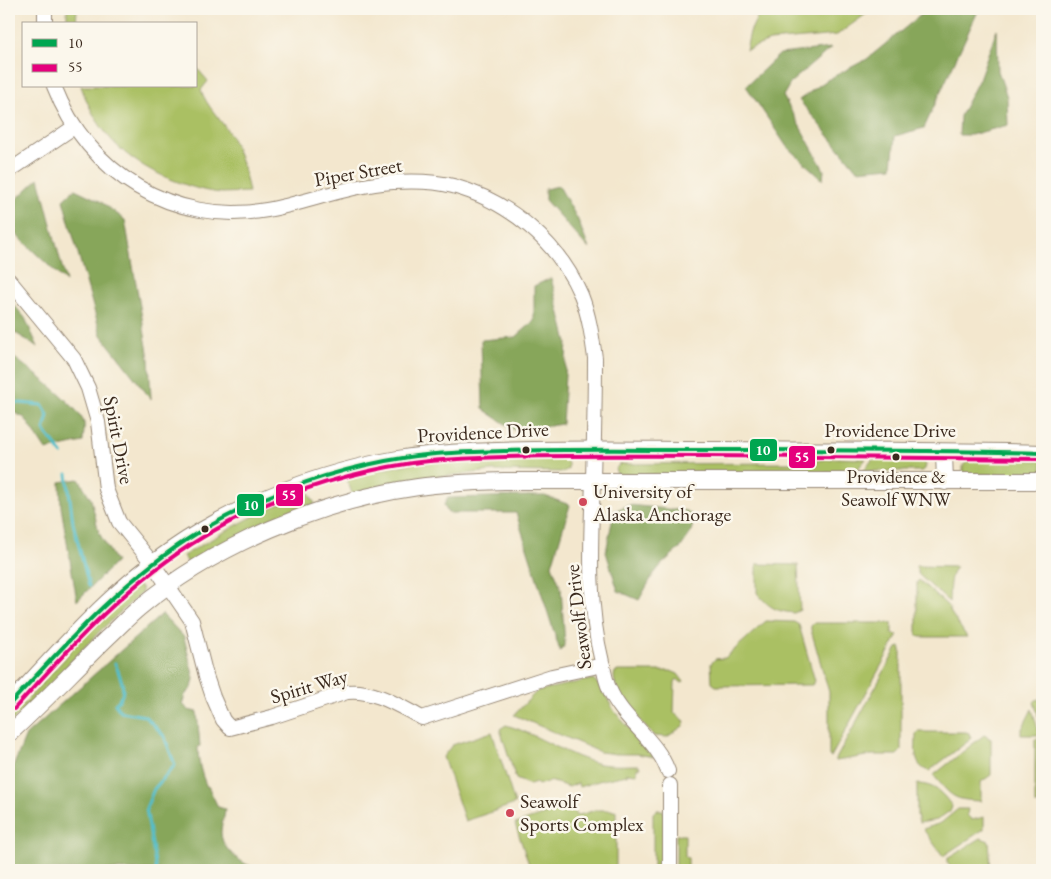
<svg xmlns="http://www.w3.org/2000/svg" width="1051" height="879" viewBox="0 0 1051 879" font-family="'EB Garamond',serif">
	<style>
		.green { fill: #aac064; stroke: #727541 }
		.forest { fill: #87a65a; stroke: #61683c }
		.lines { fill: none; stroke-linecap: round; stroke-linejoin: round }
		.stream { stroke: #51beca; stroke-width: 3 }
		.minor-casing { stroke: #978876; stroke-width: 16 }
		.major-casing { stroke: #978876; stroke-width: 18 }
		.minor { stroke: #fff; stroke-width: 14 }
		.major { stroke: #fff; stroke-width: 16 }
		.bus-1-casing { stroke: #fbf7ec; stroke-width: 8 }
		.bus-2-casing { stroke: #fbf7ec; stroke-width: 8 }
		.bus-1 { stroke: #00a651; stroke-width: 4 }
		.bus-2 { stroke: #e5007d; stroke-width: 4 }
		.bus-dot { fill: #3b2a1e; stroke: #fbf7ec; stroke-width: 2 }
		.poi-dot { fill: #d1495b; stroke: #fbf7ec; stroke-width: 2 }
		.labels { text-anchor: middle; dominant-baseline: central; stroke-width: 5; stroke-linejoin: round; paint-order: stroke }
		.bus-label { font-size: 19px; fill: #3b2a1e; stroke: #fbf7ec }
		.street-label { font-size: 20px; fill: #3b2a1e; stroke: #fbf7ec }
		.poi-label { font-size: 20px; fill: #3b2a1e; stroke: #fbf7ec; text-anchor: start }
		.line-badge { stroke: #fbf7ec; stroke-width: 2 }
		.badge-label { font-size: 14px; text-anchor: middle; font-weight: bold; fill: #fff }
	</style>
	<rect width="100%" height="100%" fill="#fbf7ec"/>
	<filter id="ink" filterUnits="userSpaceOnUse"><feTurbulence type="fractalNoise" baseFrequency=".02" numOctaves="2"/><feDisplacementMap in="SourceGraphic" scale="10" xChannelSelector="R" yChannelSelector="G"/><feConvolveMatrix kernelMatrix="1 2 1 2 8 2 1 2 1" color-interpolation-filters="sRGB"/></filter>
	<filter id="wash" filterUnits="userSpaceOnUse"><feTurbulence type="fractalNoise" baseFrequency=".0096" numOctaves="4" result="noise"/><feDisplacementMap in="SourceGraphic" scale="20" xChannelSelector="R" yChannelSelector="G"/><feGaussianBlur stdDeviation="1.12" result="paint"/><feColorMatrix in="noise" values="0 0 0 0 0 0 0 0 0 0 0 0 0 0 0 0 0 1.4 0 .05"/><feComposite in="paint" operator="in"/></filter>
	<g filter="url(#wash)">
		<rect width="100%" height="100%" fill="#f3e7ce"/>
		<path class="green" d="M67 9H77L76 24 67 19Z
			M761 9H873L837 35 770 41 746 50 750 32Z
			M196 67 208 81 201 90C207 107 220 118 229 133 239 151 245 171 249 192 240 192 231 193 222 193 207 192 191 187 178 182 129 164 98 136 81 86H196Z
			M560 458 566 460 568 464V469L563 472 492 471 424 478 352 493 346 477 413 463 441 461Z
			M838 458 866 459 855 472H832L796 477 617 474 615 469 620 464 796 463Z
			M873 459H917L924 461 926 465 925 469 921 471H863Z
			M983 459 1042 460V475L967 474 963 471V466L967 461Z
			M308 491 315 504 189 564 183 556C223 532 264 509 308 491Z
			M757 564 798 565 800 610 794 613C775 611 770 608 757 593Z
			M916 566 956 567C948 577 950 590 949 602L918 574Z
			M919 580 949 607 951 613 967 637H920L917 635V582Z
			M138 585 142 588V592L101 630 44 690 9 724V720L66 657 83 632Z
			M766 621 794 622 799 625 815 681 812 685 716 686 712 683 711 663 715 659 725 658Z
			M814 623H892V634L898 635 831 757 829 756V692L811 630V626Z
			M900 647 901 649V751L897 755H872L836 761V759L897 648Z
			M618 671H671L678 674 684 682 682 683 677 679 675 682 674 713 685 721 683 726 667 737 654 736C643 724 608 688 615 672Z
			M593 679C603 687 608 701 615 712 627 727 642 741 654 757L637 754H616L600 752 514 715 537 691Z
			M1042 698V728L1034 702 1036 700Z
			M1032 709 1039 733V735H1021V731Z
			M506 725C538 734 568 757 600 764 612 766 626 765 639 765L640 768H637V774L627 773V775L602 780 579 787 578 783 569 787 550 781 538 785 536 783 530 785 516 779 500 729Z
			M492 732 515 804 465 821 443 757 452 745Z
			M919 732H966L969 733 971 739 929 771C912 766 916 749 916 734Z
			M984 735 991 739V775L981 782V801C953 800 952 797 934 776L935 774Z
			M1035 739H1041L1042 743V804H1035Z
			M917 784C935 784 942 793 952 806L951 810 937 820 919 823 917 815Z
			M572 805 576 816 596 810H612V811H616V870H531L515 824Z
			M958 809H968L967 815 972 820 984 817V829L943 856 923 829 941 823Z
			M656 810H663L665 815 664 870H653V813Z
			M676 835H685V857L688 858V870H676Z
			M981 838 989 841 991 870H953L947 862V859Z"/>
		<path class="forest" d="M928 9H979L924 128 895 136 892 167 857 170 799 100 827 80 867 59Z
			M997 29 998 71 1007 97 1008 125 971 135H959L960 116 979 79Z
			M831 48 791 82 783 96 824 170 823 180 787 147 746 86 780 54Z
			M39 178 66 282 9 228V206Z
			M559 186 578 220 589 249 545 200V189Z
			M75 189 100 201 125 220 149 358 151 399 101 335 63 200Z
			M551 278 567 342 562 424 516 431 483 409 481 340 516 337 534 321V286Z
			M9 299 25 318 38 347 9 329Z
			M9 354C24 365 80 406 84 423 85 428 83 437 83 442L46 450 25 418 9 410Z
			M79 479 91 499 99 533 116 562 77 601 61 507 60 482Z
			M527 496H545L570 505 552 565 561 588 565 645 560 651 516 513H448L444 505 448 498Z
			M629 505 687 511 695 518 690 534 681 547 662 564 653 575 639 600 618 591 606 552 614 511Z
			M162 614 184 637 194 679 192 688 185 695 183 704 188 710 197 712 200 746 198 747C198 761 201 774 207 787L208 786 218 807 225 809C225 818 221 824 221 832 221 846 233 856 244 863 248 866 254 866 257 870H9V777L26 735Z"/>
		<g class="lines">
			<path class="stream" d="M9 402 42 405 48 415 44 430 62 454
				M67 474 73 523 89 586
				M115 663C120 678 130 692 115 704L121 712 145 716 164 736 175 765 154 789 146 808 156 870"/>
		</g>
	</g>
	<g filter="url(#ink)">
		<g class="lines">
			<defs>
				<path id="minor" d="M45 9V24
					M54 86C88 174 173 226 267 210 309 202 350 185 393 182 412 181 435 181 453 186 509 201 558 242 581 295 589 315 592 336 595 358 595 398 594 439 593 480 591 540 587 602 602 662 604 670 605 679 609 688 622 720 656 738 668 771
					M9 171 74 127
					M9 280 74 359 88 388 98 422 106 489 119 522 153 564 192 621 206 676 213 697 223 720 230 728 272 717 347 692C374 689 399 706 422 718L552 676 603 665
					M670 785V870"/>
				<path id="major" d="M944 452 945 482
					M9 705C69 640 122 578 199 532 260 496 328 471 398 459 431 453 465 452 498 451 573 448 648 450 723 450 829 451 936 450 1042 453
					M9 734C42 704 74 670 106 639 117 629 128 617 139 608 215 545 320 501 418 487 446 483 476 482 505 481H1042"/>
			</defs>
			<use href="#minor" class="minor-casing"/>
			<use href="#major" class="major-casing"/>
			<use href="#minor" class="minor"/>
			<use href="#major" class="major"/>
			<defs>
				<path id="bus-1" d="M9 705C67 642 125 577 199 532 263 494 336 468 409 457 440 452 472 452 504 451 569 449 635 450 700 450 814 450 928 450 1042 453"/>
				<path id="bus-2" d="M14 709C71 646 129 581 203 537 266 499 339 474 412 463 443 459 475 458 506 457 571 455 636 456 702 456 815 457 928 457 1042 459"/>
			</defs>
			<use href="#bus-1" class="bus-1-casing"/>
			<use href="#bus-2" class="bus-2-casing"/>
			<use href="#bus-1" class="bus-1"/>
			<use href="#bus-2" class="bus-2"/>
		</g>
	</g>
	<g class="bus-dot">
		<circle cx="526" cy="450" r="4.5"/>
		<circle cx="831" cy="450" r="4.5"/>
		<circle cx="896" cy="457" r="4.5"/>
		<circle cx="205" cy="529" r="4.5"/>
	</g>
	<g class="poi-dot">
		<circle cx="583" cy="502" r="5"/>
		<circle cx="510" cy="813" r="5"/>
	</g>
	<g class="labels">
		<g class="bus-label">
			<text x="896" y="476">Providence &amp;<tspan x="896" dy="23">Seawolf WNW</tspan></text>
		</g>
		<g class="street-label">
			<text transform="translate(358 172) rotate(-10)">Piper Street</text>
			<text x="890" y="430">Providence Drive</text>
			<text transform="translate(483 432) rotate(-3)">Providence Drive</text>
			<text transform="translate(119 440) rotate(79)">Spirit Drive</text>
			<text transform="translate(578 617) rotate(-97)">Seawolf Drive</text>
			<text transform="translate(309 686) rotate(-16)">Spirit Way</text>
		</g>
		<g class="poi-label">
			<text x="593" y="491">University of<tspan x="593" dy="23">Alaska Anchorage</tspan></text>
			<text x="520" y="801">Seawolf<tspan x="520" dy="23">Sports Complex</tspan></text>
		</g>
	</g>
	<g class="line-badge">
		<rect x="749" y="438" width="29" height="24" rx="5" fill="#00a651"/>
		<rect x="788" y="445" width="28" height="24" rx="5" fill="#e5007d"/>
		<rect x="275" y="483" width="29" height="24" rx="5" fill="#e5007d"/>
		<rect x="236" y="493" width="29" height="24" rx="5" fill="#00a651"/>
	</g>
	<g class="badge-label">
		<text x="763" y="455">10</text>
		<text x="802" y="462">55</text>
		<text x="289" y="500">55</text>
		<text x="251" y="510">10</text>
	</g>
	<rect width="1051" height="879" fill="none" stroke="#fbf7ec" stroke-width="30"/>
	<rect x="22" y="22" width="175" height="65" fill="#fbf7ec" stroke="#aea59a"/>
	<rect x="32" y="39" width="25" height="8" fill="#00a651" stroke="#aea59a"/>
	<text x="68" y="48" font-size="15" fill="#3b2a1e">10</text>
	<rect x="32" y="64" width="25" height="8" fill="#e5007d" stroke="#aea59a"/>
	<text x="68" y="72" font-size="15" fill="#3b2a1e">55</text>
</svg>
